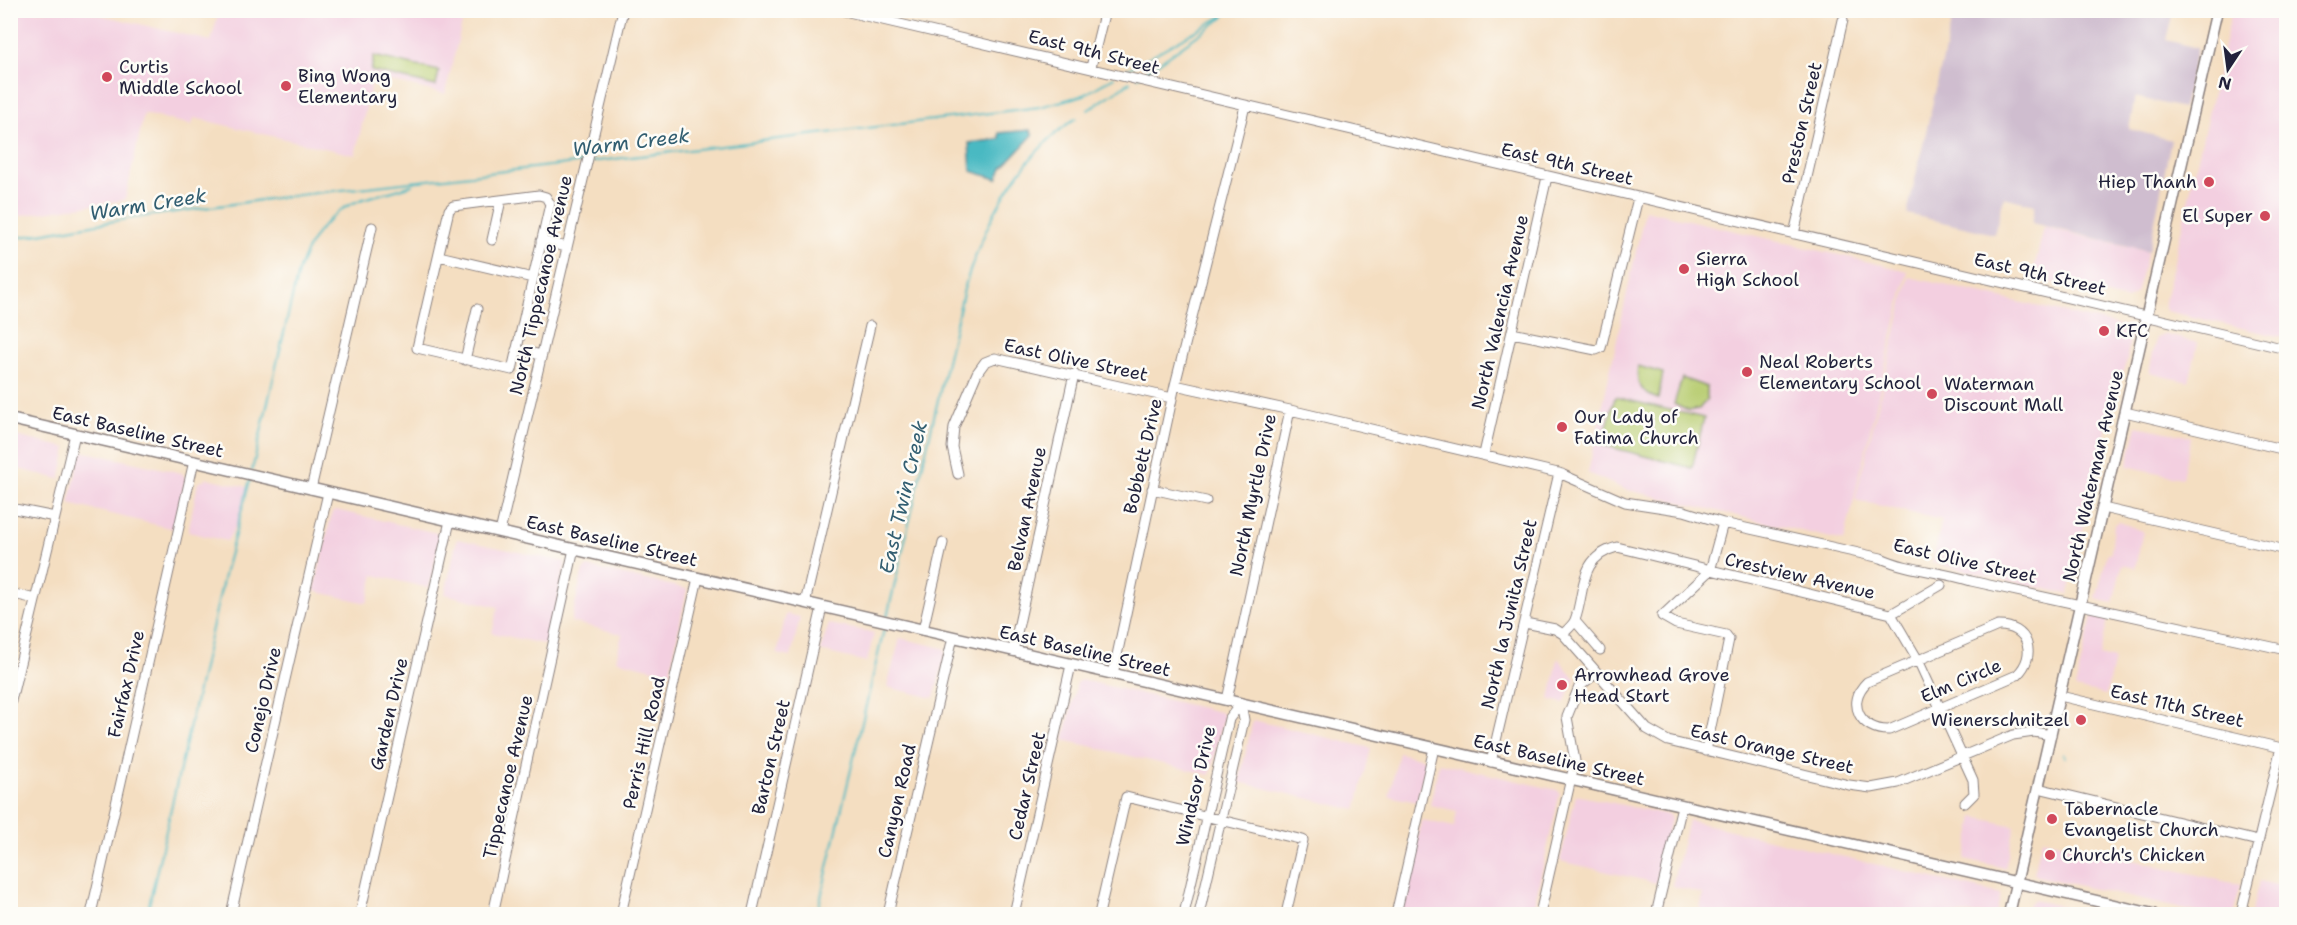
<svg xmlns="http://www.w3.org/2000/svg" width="2297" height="925" viewBox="0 0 2297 925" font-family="'Shantell Sans',sans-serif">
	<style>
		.built { fill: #f3cfe0 }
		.industrial { fill: #cfbdcf }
		.green { fill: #b7cc70; stroke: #6c7756; stroke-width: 1.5 }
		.water { fill: #4ab9c2; stroke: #366e7e; stroke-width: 1.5 }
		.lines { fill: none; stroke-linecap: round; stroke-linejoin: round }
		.stream { stroke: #4ab9c2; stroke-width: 2 }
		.minor-casing { stroke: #8b807e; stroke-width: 11 }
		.major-casing { stroke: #8b807e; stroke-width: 13 }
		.minor { stroke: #fff; stroke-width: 9 }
		.major { stroke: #fff; stroke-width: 10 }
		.poi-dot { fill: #d1495b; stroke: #fdfcf7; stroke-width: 2 }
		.labels { text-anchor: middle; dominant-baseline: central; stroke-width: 5; stroke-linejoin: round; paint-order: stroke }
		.street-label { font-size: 18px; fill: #22223b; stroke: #fdfcf7 }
		.poi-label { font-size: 18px; fill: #22223b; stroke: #fdfcf7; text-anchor: start }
		.water-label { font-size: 20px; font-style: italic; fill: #325e71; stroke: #fdfcf7 }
	</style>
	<rect width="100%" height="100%" fill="#fdfcf7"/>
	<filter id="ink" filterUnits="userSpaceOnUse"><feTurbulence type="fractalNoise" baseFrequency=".0167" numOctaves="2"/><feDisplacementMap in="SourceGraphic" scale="12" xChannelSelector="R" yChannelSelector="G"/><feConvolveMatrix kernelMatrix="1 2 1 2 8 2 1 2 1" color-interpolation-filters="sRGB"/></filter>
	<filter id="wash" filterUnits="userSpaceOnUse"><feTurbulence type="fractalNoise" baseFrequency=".008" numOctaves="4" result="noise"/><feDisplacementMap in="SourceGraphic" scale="24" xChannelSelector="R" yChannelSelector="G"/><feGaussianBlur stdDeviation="1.35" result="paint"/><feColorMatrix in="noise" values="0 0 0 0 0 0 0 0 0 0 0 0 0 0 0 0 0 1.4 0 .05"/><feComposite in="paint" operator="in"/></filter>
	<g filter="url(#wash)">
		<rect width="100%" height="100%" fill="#f4dec1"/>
		<path class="built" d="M11 11H84L211 41 219 11H465L445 94 373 77 355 155 194 118 192 125 144 114 125 200 11 217Z
			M2232 11H2255L2286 18V338L2166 311 2164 305Z
			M1645 210 1908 271 1844 541 1624 489 1588 473Z
			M2044 227 2148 251 2136 293 2127 300 2032 278Z
			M1909 277 2131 328 2127 360 2114 396 2068 594 1932 563 1942 520 1855 500Z
			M2163 334 2198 343 2189 382 2149 373 2156 338Z
			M2137 426 2191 437 2182 478 2127 466Z
			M11 435 67 448 60 479 11 467Z
			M81 451 182 473 186 479 174 529 69 504Z
			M207 478 247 487 237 524 227 541 188 532 198 483Z
			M336 510 441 534 429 588 374 575 367 603 314 591 332 512Z
			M2119 522 2143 531 2135 568 2122 565 2113 603 2096 599 2107 555 2111 553 2114 525Z
			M457 539 566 562 548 645 492 633 498 607 445 594Z
			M588 567 687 589 670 673 616 660 622 634 571 622 583 570Z
			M786 614 800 617 791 657 777 654Z
			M2095 615 2108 619 2100 655 2114 659 2106 695 2075 688 2092 617Z
			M829 624 874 633 867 662 820 651Z
			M900 638 943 648 946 651 934 698 887 687Z
			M1558 658 1575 679 1564 703 1550 700Z
			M1082 680 1220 712 1224 716 1210 775 1064 740 1077 682Z
			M1253 720 1371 748 1356 810 1239 782Z
			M1399 753 1427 760 1417 802 1389 796Z
			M1439 763 1557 790 1560 793 1532 914H1401L1422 820 1454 827 1457 811 1430 805Z
			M1576 795 1669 815 1671 819 1656 883 1560 861Z
			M1974 817 2015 826 2005 868 1965 859Z
			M1688 820 2001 894 1996 914H1699L1703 894 1672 886Z
			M2042 839 2241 885 2233 914H2204L2037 876 2034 873Z
			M2259 881 2286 887 2279 914H2251Z
			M2034 900 2095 914H2026L2029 903Z"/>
		<path class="industrial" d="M1954 11H2173L2166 40 2197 48 2183 108 2135 97 2129 129 2171 140 2149 251 2032 223 2035 205 2004 197 1994 234 1907 214Z"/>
		<path class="green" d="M374 56 439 71 436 86 371 71Z
			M1638 366 1663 373 1658 399C1642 394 1635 383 1638 366Z
			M1682 378 1707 387V399L1699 409 1688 411 1674 404Z
			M1615 397 1704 418 1692 468 1602 445Z"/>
		<path class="water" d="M1030 130 1033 135 1002 168 997 179 971 171 969 143 1000 139 999 133Z"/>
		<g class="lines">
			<path class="stream" d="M1121 73 1233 10
				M1138 77 1224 17
				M1088 110 1130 82
				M590 162 1040 107 1084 95 1114 77
				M10 239 132 218 290 196 584 162
				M252 471 298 272C309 239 328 211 363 199 380 194 396 191 412 185
				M887 617 964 289C985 222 1016 159 1076 118
				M2063 754 2065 757
				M147 914 226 567 250 480
				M817 914 885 625"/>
		</g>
	</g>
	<g filter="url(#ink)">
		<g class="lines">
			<defs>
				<path id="minor" d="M840 10 2286 349
					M1091 67 1105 10
					M539 195 546 197 550 204 512 370 417 348 449 210 453 206Z
					M1794 234 1843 20
					M492 240 501 200
					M541 241 567 247
					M439 256 533 278
					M1512 333 1596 350 1601 348 1638 198
					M516 350 542 355
					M465 360 477 309
					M1175 385 1290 410 1227 700
					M1290 410 1562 474
					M2125 412 2286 450
					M1484 454 1547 177
					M1559 473 1625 502 1684 511 1723 523 1881 558C1909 571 1941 571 1971 581L2286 650
					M958 474 952 447 954 427 977 373 985 362 995 358 1172 398
					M311 489 372 227
					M1152 489 1206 501
					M10 508 55 517
					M2103 508 2286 550
					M500 532 623 10
					M10 593 35 599
					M805 603 870 326
					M1891 614 1918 660 1973 780 1974 794 1965 803
					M1575 621 1600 650
					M1525 623 1555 629 1563 634 1647 729 1668 741 1849 785 1871 788 1898 783 2013 735 2034 732 2051 735
					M1998 626C2028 625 2038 655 2017 675L1889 730C1861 731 1845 703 1867 682Z
					M923 630 943 543
					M1563 634C1567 630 1573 625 1575 620 1586 591 1577 558 1617 547L1891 614 1941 585
					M1013 651 1074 374
					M1113 674 1175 385 1245 106
					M2060 696 2286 749
					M10 705 75 434
					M1706 751 1729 639 1726 635 1676 624 1662 616 1710 571 1723 523
					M1491 762 1559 473
					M2038 788 2258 841
					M91 914 194 461
					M231 914 328 493
					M360 914 450 521
					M493 914 574 549
					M621 914 698 578
					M752 914 822 607
					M888 914 953 637
					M1014 914 1071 665
					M1099 914 1126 797 1303 840 1286 914
					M1184 914 1229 719 1241 703
					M1199 914 1244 720 1241 703
					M1396 914 1434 748
					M1540 914 1575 761 1567 717 1579 687 1596 673
					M1656 914 1682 806
					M2241 914 2281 747"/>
				<path id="major" d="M10 419 2153 914
					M2009 914 2217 10"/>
			</defs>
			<use href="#minor" class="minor-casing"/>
			<use href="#major" class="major-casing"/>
			<use href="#minor" class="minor"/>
			<use href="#major" class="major"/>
		</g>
	</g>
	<g class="poi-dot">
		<circle cx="107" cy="77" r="6"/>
		<circle cx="286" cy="86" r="6"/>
		<circle cx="2209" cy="182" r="6"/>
		<circle cx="2265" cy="216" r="6"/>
		<circle cx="1684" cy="269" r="6"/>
		<circle cx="2104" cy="331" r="6"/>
		<circle cx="1747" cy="372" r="6"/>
		<circle cx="1932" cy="394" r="6"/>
		<circle cx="1562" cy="427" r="6"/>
		<circle cx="1562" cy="685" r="6"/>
		<circle cx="2081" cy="720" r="6"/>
		<circle cx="2052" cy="819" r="6"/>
		<circle cx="2050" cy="855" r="6"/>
	</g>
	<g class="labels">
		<g class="street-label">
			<text transform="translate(1094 52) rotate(14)">East 9th Street</text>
			<text transform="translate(1802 123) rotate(-77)">Preston Street</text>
			<text transform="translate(1567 164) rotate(13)">East 9th Street</text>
			<text transform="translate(2040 274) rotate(13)">East 9th Street</text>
			<text transform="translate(541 285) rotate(-77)">North Tippecanoe Avenue</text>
			<text transform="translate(1500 312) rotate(-77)">North Valencia Avenue</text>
			<text transform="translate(1076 360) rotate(12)">East Olive Street</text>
			<text transform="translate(138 432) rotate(13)">East Baseline Street</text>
			<text transform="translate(1143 456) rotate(-77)">Bobbett Drive</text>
			<text transform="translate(2093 476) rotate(-77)">North Waterman Avenue</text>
			<text transform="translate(1253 495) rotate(-78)">North Myrtle Drive</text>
			<text transform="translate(1027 509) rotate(-78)">Belvan Avenue</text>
			<text transform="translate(612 541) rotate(13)">East Baseline Street</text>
			<text transform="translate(1965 561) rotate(13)">East Olive Street</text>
			<text transform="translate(1800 576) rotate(13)">Crestview Avenue</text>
			<text transform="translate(1509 614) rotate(-77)">North la Junita Street</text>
			<text transform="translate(1085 651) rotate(13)">East Baseline Street</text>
			<text transform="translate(1961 681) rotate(-23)">Elm Circle</text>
			<text transform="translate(126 684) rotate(-77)">Fairfax Drive</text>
			<text transform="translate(263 700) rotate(-77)">Conejo Drive</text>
			<text transform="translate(2177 706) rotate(13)">East 11th Street</text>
			<text transform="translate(389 714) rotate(-77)">Garden Drive</text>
			<text transform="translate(644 743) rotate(-77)">Perris Hill Road</text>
			<text transform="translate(1772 749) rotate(13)">East Orange Street</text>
			<text transform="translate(771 757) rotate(-77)">Barton Street</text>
			<text transform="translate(1559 760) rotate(13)">East Baseline Street</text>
			<text transform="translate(508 777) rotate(-77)">Tippecanoe Avenue</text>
			<text transform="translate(1027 786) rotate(-77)">Cedar Street</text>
			<text transform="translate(1196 786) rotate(-77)">Windsor Drive</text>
			<text transform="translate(897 801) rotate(-77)">Canyon Road</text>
		</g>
		<g class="poi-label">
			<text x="119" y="67">Curtis<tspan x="119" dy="21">Middle School</tspan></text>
			<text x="298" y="76">Bing Wong<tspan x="298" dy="21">Elementary</tspan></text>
			<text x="2197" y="182" text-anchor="end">Hiep Thanh</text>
			<text x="2253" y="216" text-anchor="end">El Super</text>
			<text x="1696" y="259">Sierra<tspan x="1696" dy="21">High School</tspan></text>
			<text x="2116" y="331">KFC</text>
			<text x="1759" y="362">Neal Roberts<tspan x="1759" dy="21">Elementary School</tspan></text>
			<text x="1944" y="384">Waterman<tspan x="1944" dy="21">Discount Mall</tspan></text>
			<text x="1574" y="417">Our Lady of<tspan x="1574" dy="21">Fatima Church</tspan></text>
			<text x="1574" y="675">Arrowhead Grove<tspan x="1574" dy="21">Head Start</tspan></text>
			<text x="2069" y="720" text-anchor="end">Wienerschnitzel</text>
			<text x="2064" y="809">Tabernacle<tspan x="2064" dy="21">Evangelist Church</tspan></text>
			<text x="2062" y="855">Church's Chicken</text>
		</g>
		<g class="water-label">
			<text transform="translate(631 142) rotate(-7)">Warm Creek</text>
			<text transform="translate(148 204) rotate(-9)">Warm Creek</text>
			<text transform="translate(903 497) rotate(-77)">East Twin Creek</text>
		</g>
	</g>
	<rect width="2297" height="925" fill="none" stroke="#fdfcf7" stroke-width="36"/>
	<g transform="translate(2228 69) rotate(193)" stroke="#fdfcf7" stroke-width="4.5" paint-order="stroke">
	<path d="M0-4.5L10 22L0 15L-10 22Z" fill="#22223b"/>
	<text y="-9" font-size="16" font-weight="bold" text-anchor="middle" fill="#22223b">N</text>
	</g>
</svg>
